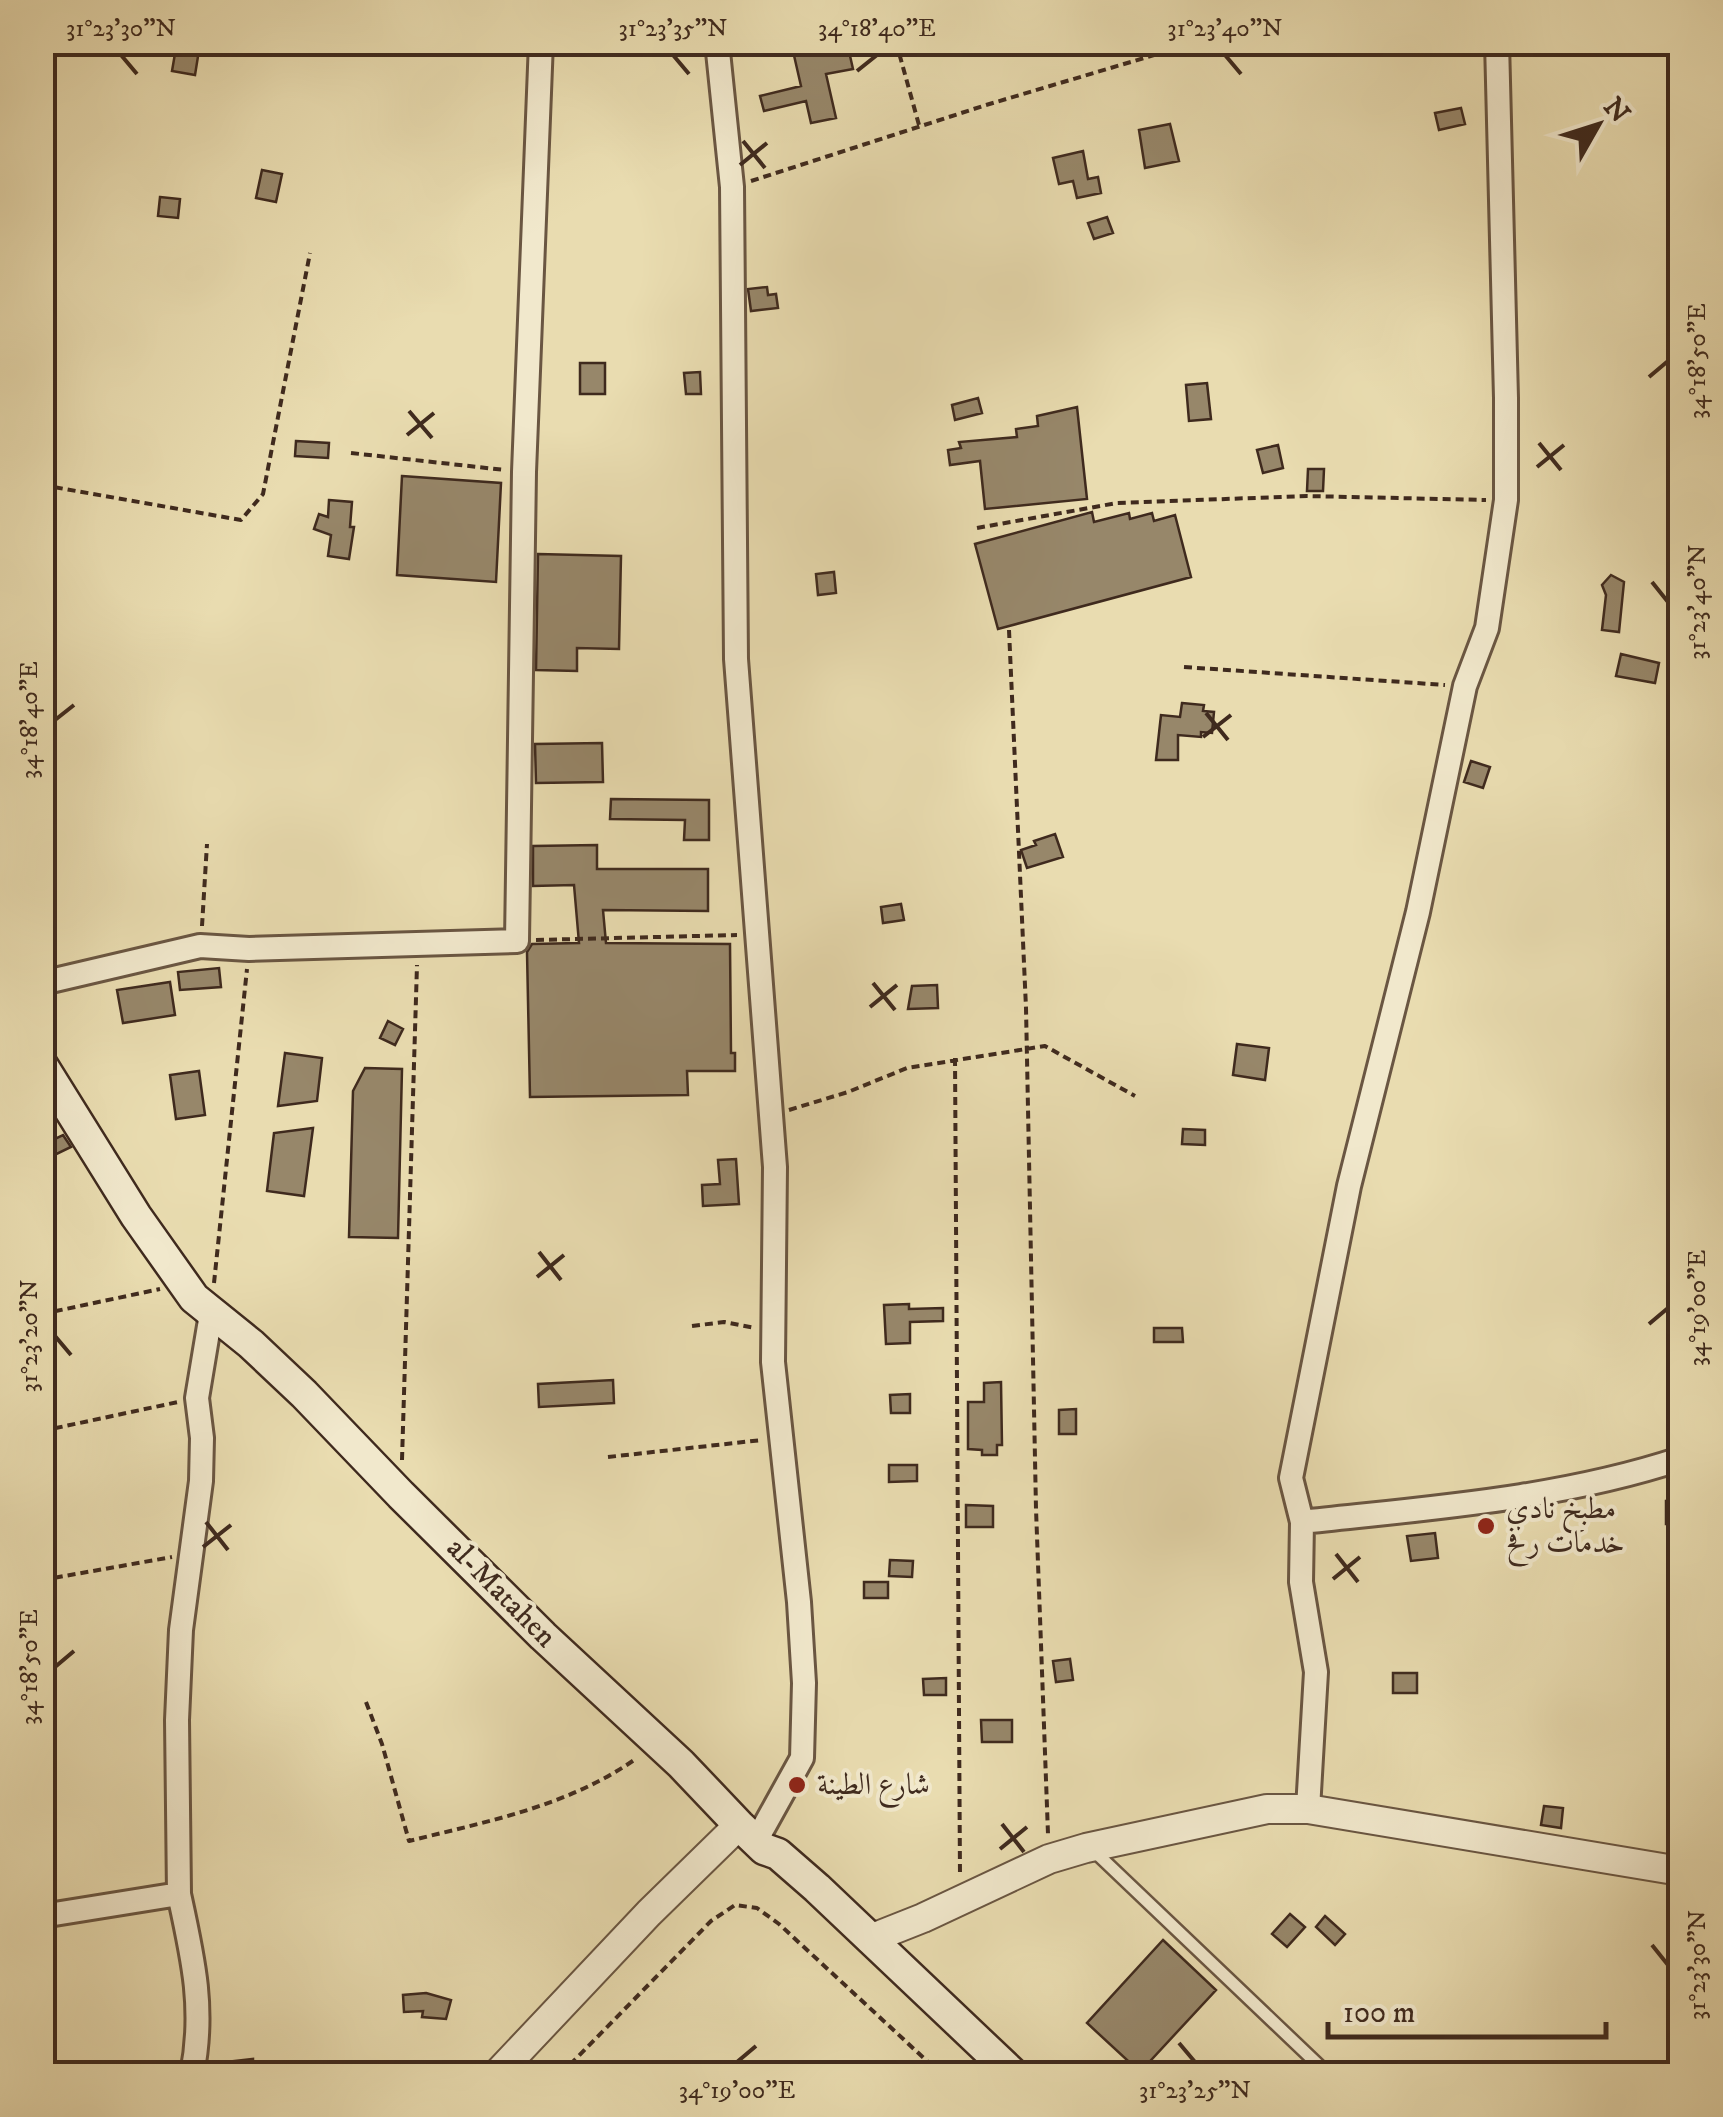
<svg xmlns="http://www.w3.org/2000/svg" width="1723" height="2117" viewBox="0 0 1723 2117" font-family="'IM FELL DW Pica',Amiri,serif">
	<style>
		.building { fill: #97876a; stroke: #3f2a1e; stroke-width: 2.5 }
		.lines { fill: none; stroke-linecap: round; stroke-linejoin: round }
		.service-casing { stroke: #6a5642; stroke-width: 16 }
		.minor-casing { stroke: #6a5642; stroke-width: 28 }
		.tertiary-casing { stroke: #6a5642; stroke-width: 32 }
		.secondary-casing { stroke: #3f2a1e; stroke-width: 35 }
		.path { stroke: #3f2a1e; stroke-width: 4; stroke-dasharray: 8 5; stroke-linecap: butt }
		.service { stroke: #f1e8cc; stroke-width: 11 }
		.minor { stroke: #f1e8cc; stroke-width: 22 }
		.tertiary { stroke: #f1e8cc; stroke-width: 28 }
		.secondary { stroke: #f1e8cc; stroke-width: 30 }
		.ticks { fill: none; stroke: #3f2a1e; stroke-width: 4 }
		.poi-dot { fill: #8f2418; stroke: #f1e8cc; stroke-width: 4 }
		.labels { text-anchor: middle; dominant-baseline: central; stroke-width: 8; stroke-linejoin: round; paint-order: stroke }
		.poi-label { font-size: 30px; fill: #3f2a1e; stroke: #f1e8cc; text-anchor: start }
		.street-label { font-size: 30px; fill: #3f2a1e; stroke: #f1e8cc }
		.neatline { fill: none; stroke: #3f2a1e; stroke-width: 4 }
		.ticks-label { font-size: 25px; text-anchor: middle; fill: #3f2a1e }
	</style>
	<rect width="100%" height="100%" fill="#e9dcb0"/>
	<filter id="stains"><feTurbulence type="fractalNoise" baseFrequency=".002" numOctaves="4"/><feColorMatrix values="0 0 0 0 .2 0 0 0 0 .09 0 0 0 0 .02 0 0 0 .5 -.17"/></filter>
	<radialGradient id="worn" r=".72"><stop offset=".6" stop-color="#630" stop-opacity="0"/><stop offset="1" stop-color="#630" stop-opacity=".3"/></radialGradient>
	<path class="building" d="M177 42 200 44 195 75 172 71Z
		M821 45 823 52 848 47 853 69 826 74 836 118 811 123 806 101 764 111 760 96 801 86 793 51Z
		M1461 108 1465 124 1439 130 1435 113Z
		M1170 124 1179 161 1145 168 1139 130Z
		M1083 151 1088 179 1098 177 1101 193 1077 198 1073 181 1059 184 1053 158Z
		M262 170 282 174 276 202 256 198Z
		M160 197 180 199 178 218 158 216Z
		M1107 217 1113 233 1094 239 1088 223Z
		M767 287 768 295 776 294 778 308 751 311 748 289Z
		M580 363H605V394H580Z
		M700 372 701 394H686L684 373Z
		M1207 383 1211 419 1189 421 1186 385Z
		M978 398 982 413 955 420 952 405Z
		M1077 407 1087 499 985 509 980 461 950 465 948 450 961 448 959 442 1017 437 1016 429 1038 426 1037 416Z
		M296 441 329 443 328 458 295 456Z
		M1278 445 1283 468 1263 473 1257 450Z
		M1308 469H1324L1323 491H1307Z
		M402 476 501 483 496 582 397 575Z
		M329 500 352 502 350 527H354L349 559 328 556 331 535 314 529 319 514 328 517Z
		M1092 512 1094 522 1129 513 1130 519 1152 513 1154 521 1175 515 1191 577 998 629 975 544Z
		M538 554 621 556 619 649 577 648V671L536 670Z
		M834 572 836 593 818 595 816 574Z
		M1611 575 1624 582 1619 632 1602 630 1606 595 1602 585Z
		M1621 654 1659 663 1655 683 1616 676Z
		M1182 703 1204 705 1203 711 1214 712 1212 733 1201 732V737L1178 735V760H1156L1161 715 1180 717Z
		M602 743 603 782 536 783 535 744Z
		M1471 761 1490 767 1483 788 1464 782Z
		M611 799 709 800V840H684L685 820 610 819Z
		M1055 834 1063 857 1027 868 1021 850 1036 845 1034 841Z
		M597 845V869H708V911L603 910 606 943 730 944 731 1053H735V1071H687L688 1095 530 1097 527 952 532 944 579 943 574 885 533 886V846Z
		M901 904 904 920 883 923 881 907Z
		M219 968 221 987 180 990 178 972Z
		M170 982 175 1015 123 1023 117 990Z
		M937 985 938 1008 908 1009 912 986Z
		M388 1021 403 1029 395 1045 380 1038Z
		M1237 1044 1269 1048 1265 1080 1233 1075Z
		M285 1053 322 1058 317 1101 278 1106Z
		M365 1068 402 1069 398 1238 349 1237 353 1091Z
		M199 1071 205 1115 176 1119 170 1075Z
		M313 1128 304 1196 267 1191 274 1133Z
		M1183 1129 1205 1130V1145L1182 1144Z
		M63 1135 71 1147 42 1161V1145Z
		M736 1159 739 1204 703 1206 702 1185 720 1184 718 1160Z
		M909 1304V1309L943 1308V1321L910 1322V1343L886 1344 884 1305Z
		M1154 1328H1182L1183 1342H1154Z
		M613 1380 614 1403 539 1407 538 1384Z
		M1001 1382 1002 1445H997V1455H982V1450L968 1449V1402H984V1383Z
		M910 1394V1413H891L890 1395Z
		M1076 1409V1434H1059V1410Z
		M889 1465H917V1481L889 1482Z
		M1680 1500V1524H1666V1501Z
		M966 1505 993 1506V1527H966Z
		M1435 1533 1438 1558 1411 1561 1407 1536Z
		M890 1560 913 1561 912 1577 889 1576Z
		M864 1582H888V1598H864Z
		M1070 1659 1073 1680 1056 1682 1053 1661Z
		M1393 1673H1417V1693H1393Z
		M946 1678V1695H924L923 1679Z
		M981 1720H1012V1742H982Z
		M1544 1806 1563 1808 1561 1828 1541 1825Z
		M1290 1914 1305 1927 1287 1947 1272 1934Z
		M1325 1916 1345 1934 1335 1945 1316 1927Z
		M1163 1940 1216 1990 1140 2072 1087 2023Z
		M426 1993 451 2000 446 2019 422 2017 423 2011 404 2012 403 1995Z
		M253 2059V2074H207L209 2064Z"/>
	<g class="lines">
		<defs>
			<path id="service" d="M1093 1850 1328 2074"/>
			<path id="minor" d="M717 42 732 187 736 659 775 1167 773 1362 799 1602 804 1683 802 1758 756 1841
				M42 983 200 946 249 949 517 941 524 472 541 42
				M1302 1522C1428 1508 1559 1499 1680 1459
				M1308 1809 1316 1672 1301 1582 1302 1522 1291 1478 1349 1186 1418 912 1465 686 1487 628 1506 500V398L1497 42
				M179 1894C193 1958 205 2010 192 2074
				M42 1916 179 1894 177 1720 181 1630 201 1481 202 1438 197 1398 211 1314"/>
			<path id="tertiary" d="M870 1939 923 1918 1049 1859 1086 1848 1267 1809H1308L1680 1871
				M497 2074 649 1913 739 1825"/>
			<path id="secondary" d="M42 1065 136 1216 194 1298 251 1344 304 1394 401 1495 543 1636 681 1764 739 1825 764 1849 778 1854 817 1888 1013 2074"/>
		</defs>
		<use href="#service" class="service-casing"/>
		<use href="#minor" class="minor-casing"/>
		<use href="#tertiary" class="tertiary-casing"/>
		<use href="#secondary" class="secondary-casing"/>
		<path class="path" d="M896 42 919 125
			M751 181 986 105 1198 42
			M351 453 505 470
			M42 485 241 520 263 494 310 253
			M977 528 1117 503 1307 496 1486 500
			M1009 630 1026 1008 1036 1509 1048 1834
			M1184 667 1445 685
			M202 926 207 844
			M536 940 737 935
			M955 1058 960 1876
			M789 1110 848 1092 907 1068 1045 1046 1135 1096
			M214 1283 247 969
			M42 1314 160 1289
			M692 1326 724 1322 755 1328
			M42 1431 178 1402
			M608 1457 762 1440
			M402 1460 417 965
			M42 1580 172 1557
			M366 1702 382 1744 409 1841C489 1821 569 1806 637 1758
			M561 2074 711 1921 735 1905 757 1908 779 1924 941 2074"/>
		<use href="#service" class="service"/>
		<use href="#minor" class="minor"/>
		<use href="#tertiary" class="tertiary"/>
		<use href="#secondary" class="secondary"/>
	</g>
	<path class="ticks" d="M121 55 137 74M673 55 689 74M1225 55 1241 74M857 71 877 55M743 141 765 168M740 165 767 143M1649 377 1668 361M409 411 432 438M407 435 434 413M1539 443 1561 470M1537 467 1564 445M1652 582 1668 602M1206 713 1228 740M55 720 74 705M1203 737 1231 715M873 983 895 1010M870 1007 897 985M539 1252 561 1280M537 1277 564 1255M1649 1324 1668 1308M55 1336 71 1355M206 1522 228 1550M203 1547 231 1525M1336 1554 1358 1582M1333 1579 1360 1557M55 1667 74 1651M1002 1824 1024 1852M1000 1849 1027 1827M1652 1945 1668 1965M1179 2043 1195 2062M737 2062 756 2046"/>
	<g class="poi-dot">
		<circle cx="1486" cy="1526" r="10"/>
		<circle cx="797" cy="1785" r="10"/>
	</g>
	<g class="labels">
		<g class="poi-label">
			<text x="1506" y="1509">مطبخ نادي<tspan x="1506" dy="34">خدمات رفح</tspan></text>
			<text x="817" y="1785">شارع الطينة</text>
		</g>
		<g class="street-label">
			<text transform="translate(501 1593) rotate(45)">al-Matahen</text>
		</g>
	</g>
	<rect width="1723" height="2117" fill="none" stroke="#e9dcb0" stroke-width="110"/>
	<g transform="translate(1598 125) rotate(51)" stroke="#f1e8cc" stroke-width="8" paint-order="stroke">
	<path d="M0-8L18 38L0 25L-18 38Z" fill="#3f2a1e"/>
	<text y="-15" font-size="28" font-weight="bold" text-anchor="middle" fill="#3f2a1e">N</text>
	</g>
	<path d="M1328 2022v15h278v-15" fill="none" stroke="#3f2a1e" stroke-width="5"/>
	<text x="1343" y="2022" font-size="30" fill="#3f2a1e" stroke="#f1e8cc" stroke-width="8" paint-order="stroke">100 m</text>
	<rect x="55" y="55" width="1613" height="2007" class="neatline"/>
	<g class="ticks-label">
		<text x="121" y="36">31°23'30"N</text>
		<text x="673" y="36">31°23'35"N</text>
		<text x="877" y="36">34°18'40"E</text>
		<text x="1225" y="36">31°23'40"N</text>
		<text transform="translate(1696 361) rotate(-90)" y="9">34°18'50"E</text>
		<text transform="translate(1696 602) rotate(-90)" y="9">31°23'40"N</text>
		<text transform="translate(28 720) rotate(-90)" y="9">34°18'40"E</text>
		<text transform="translate(1696 1308) rotate(-90)" y="9">34°19'00"E</text>
		<text transform="translate(28 1336) rotate(-90)" y="9">31°23'20"N</text>
		<text transform="translate(28 1667) rotate(-90)" y="9">34°18'50"E</text>
		<text transform="translate(1696 1965) rotate(-90)" y="9">31°23'30"N</text>
		<text x="737" y="2098">34°19'00"E</text>
		<text x="1195" y="2098">31°23'25"N</text>
	</g>
	<rect width="100%" height="100%" filter="url(#stains)"/>
	<rect width="100%" height="100%" fill="url(#worn)"/>
</svg>
